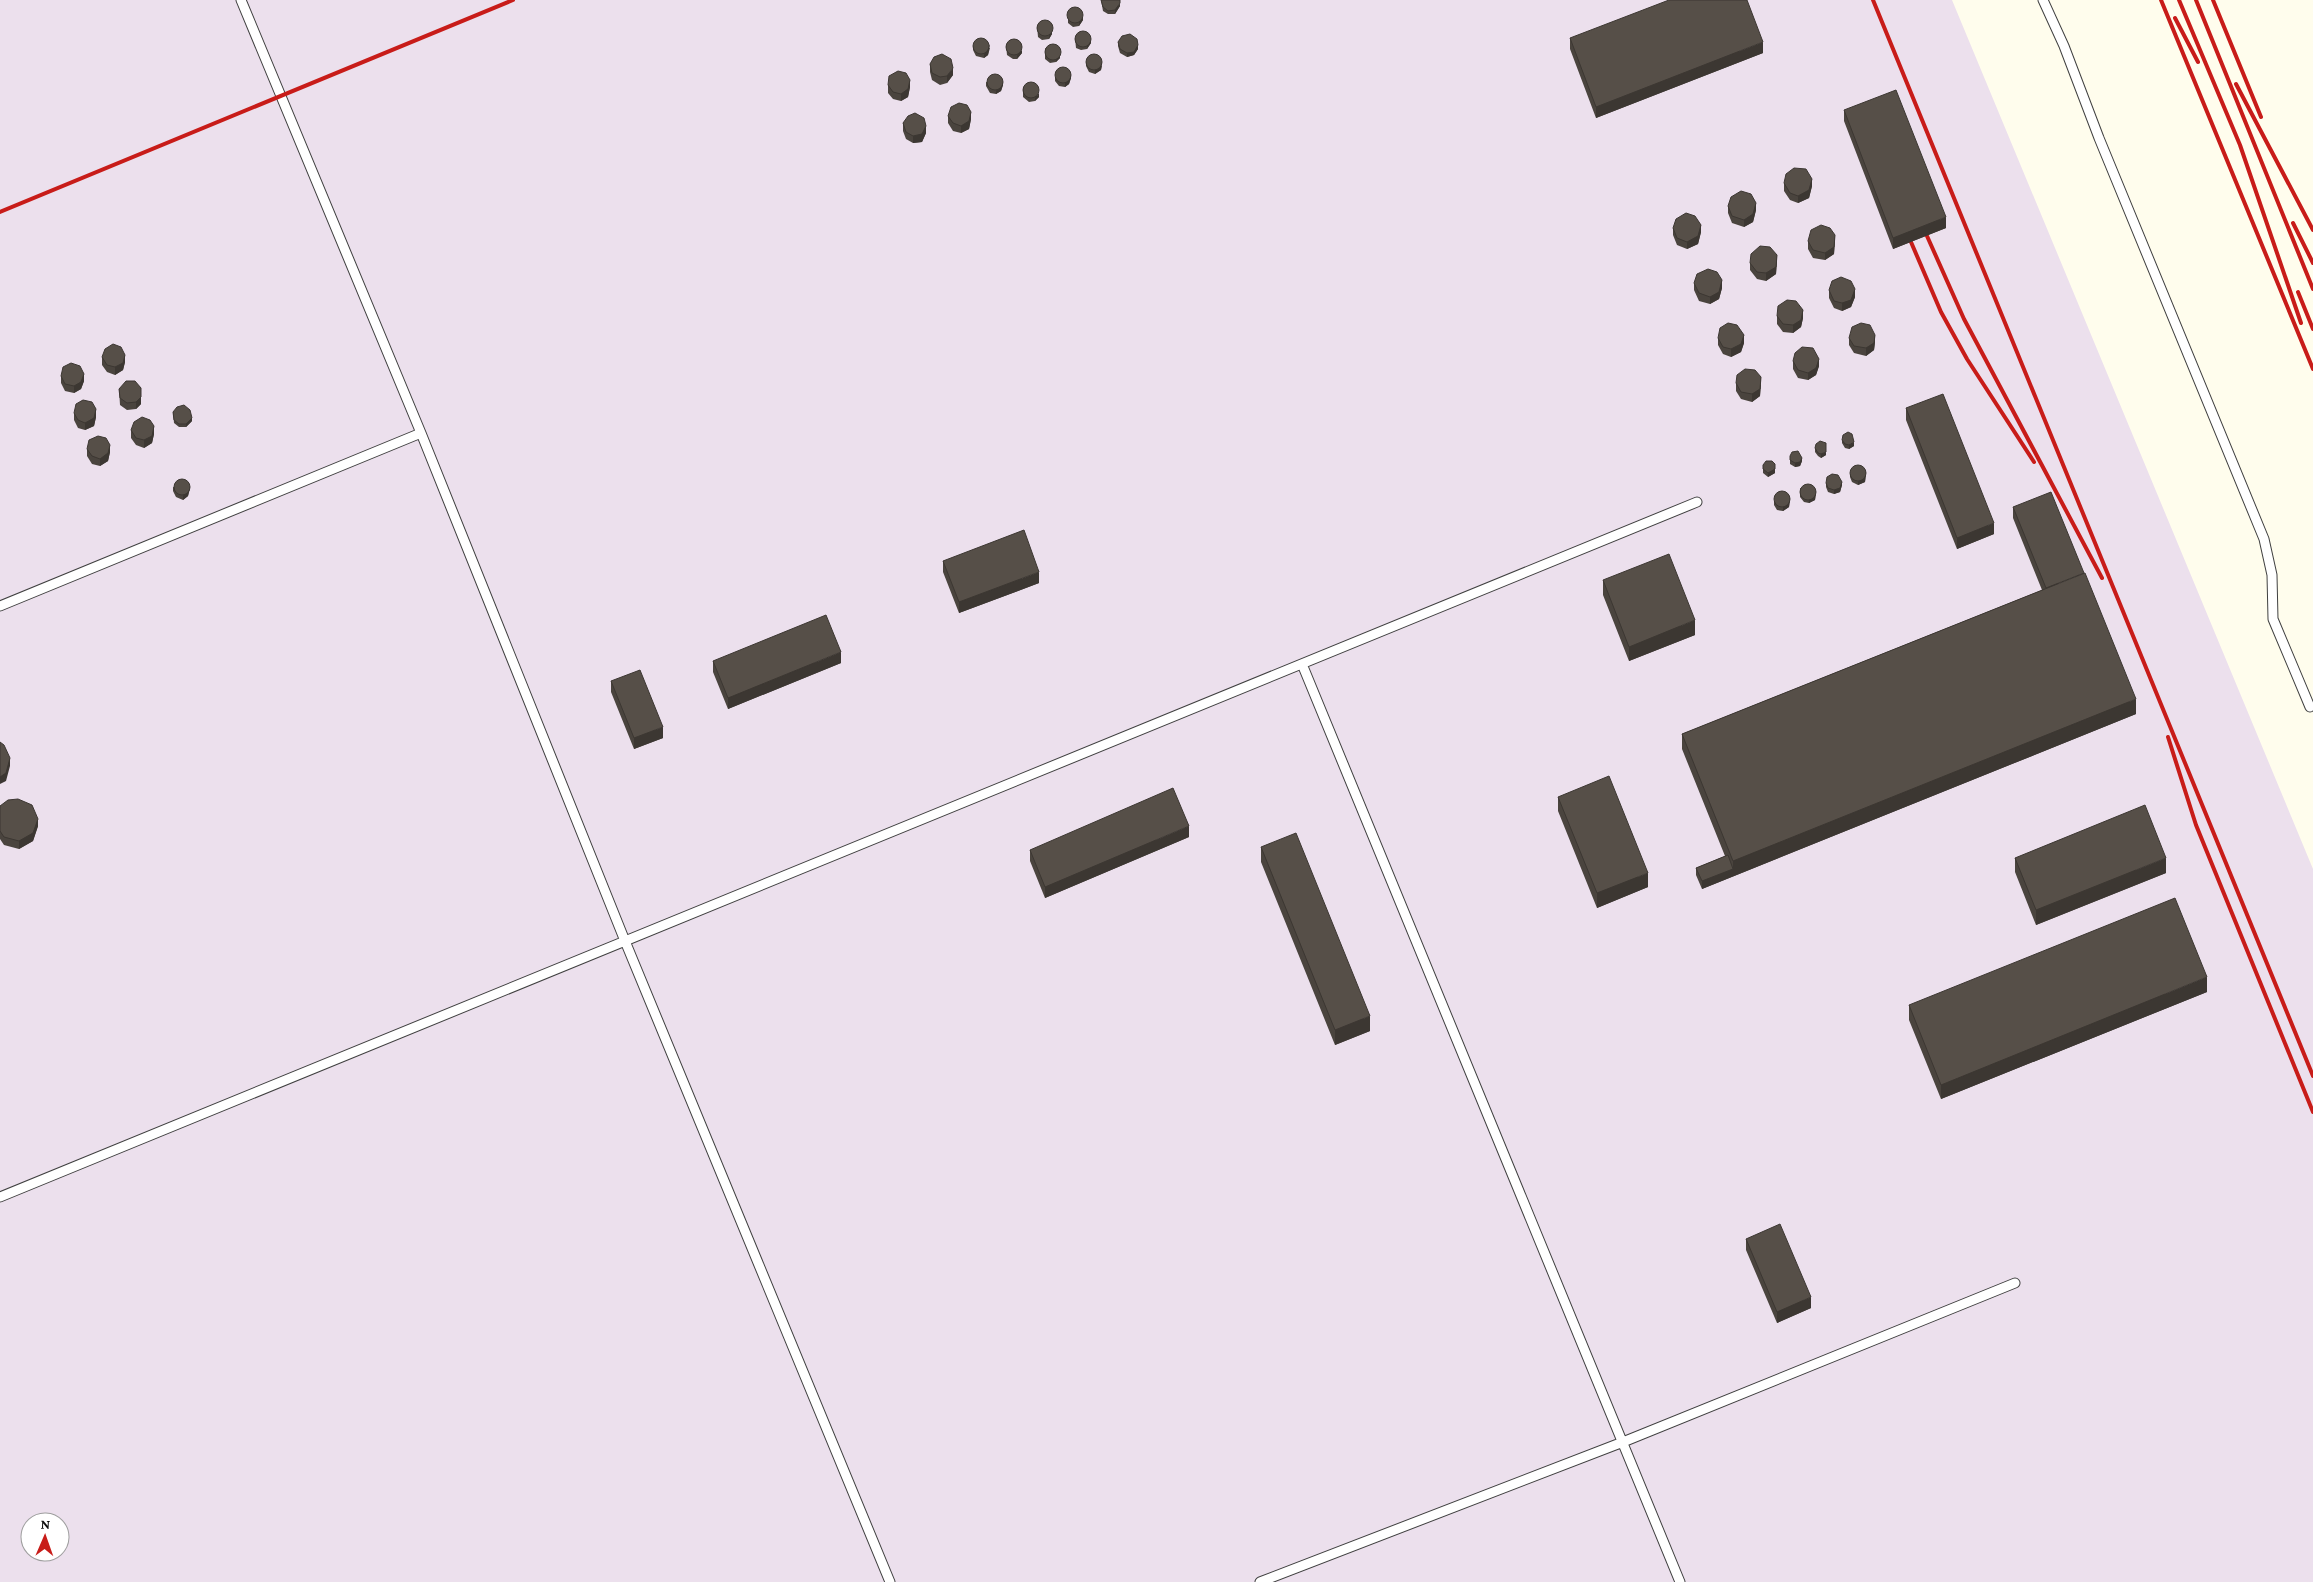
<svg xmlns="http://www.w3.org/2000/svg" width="2313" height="1582" viewBox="0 0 2313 1582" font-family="'Crimson Pro',serif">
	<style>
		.industrial { fill: #ece0ed; fill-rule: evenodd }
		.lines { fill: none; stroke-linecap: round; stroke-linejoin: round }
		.lane-casing { stroke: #404040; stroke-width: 11 }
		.lane { stroke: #fff; stroke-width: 9 }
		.rail { stroke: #c81c19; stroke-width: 4 }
		.wall { fill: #4a443e }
		.shaded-wall { fill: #3c3732 }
		.building { fill: #564f48; stroke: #3c3732 }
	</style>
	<rect width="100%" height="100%" fill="#fffded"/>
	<path class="industrial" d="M0 0H1952L2313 869V1582H0ZM30 1522H60V1552H30Z"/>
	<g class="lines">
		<defs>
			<path id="lane" d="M241 0 421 433 625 941 890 1582
				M2043 0 2064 46 2099 138 2264 539 2272 575 2273 619 2310 707
				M0 606 421 433
				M1302 664 1680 1582
				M0 1197 1697 502
				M1260 1582 1623 1442 2015 1283"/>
		</defs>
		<use href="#lane" class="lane-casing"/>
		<use href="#lane" class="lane"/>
		<path class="rail" d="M1873 0 2313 1076
			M2161 0 2313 369
			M2179 0 2240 145 2301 323
			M2196 0 2313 289
			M2213 0 2261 117
			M2175 18 2198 62
			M2236 84 2313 230
			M0 212 513 0
			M2293 223 2313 263
			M1927 236 1964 319 2102 578
			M1911 242 1941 312 1967 359 2034 462
			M2298 292 2313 329
			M2168 737 2196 825 2313 1112"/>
	</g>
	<path class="wall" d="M1101 0 1120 6 1115 14H1108L1103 11Z
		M1068 13 1083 20 1079 26 1073 27 1068 23Z
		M1037 26 1052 34 1049 39 1042 40 1038 37Z
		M1075 38 1091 43 1087 49 1081 50 1076 48Z
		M1570 38 1763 53 1596 118 1570 49Z
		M1118 42 1138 49 1134 55 1127 57 1120 53 1118 46Z
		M1006 45 1022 53 1017 59H1013L1007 55Z
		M973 46 990 48 988 55 984 58 976 56 973 50Z
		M1045 48 1060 58 1056 62 1050 63 1045 59Z
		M1086 62 1102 66 1101 70 1095 74 1089 72 1086 66Z
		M930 64 953 75 947 83 940 85 932 80 930 72Z
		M1055 77 1071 78 1069 84 1065 87 1059 86 1055 81Z
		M986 82 1003 85 1001 91 996 94 990 93 986 86Z
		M888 85 910 87 908 97 901 101 893 99 888 93Z
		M1023 87 1039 97 1035 101 1029 102 1023 97Z
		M1844 110 1946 228 1893 249 1844 121Z
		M948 116 971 119 969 129 961 133 953 131 948 123Z
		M903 123 926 133 922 142 913 143 906 139 903 131Z
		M1784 183 1812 186 1809 198 1798 203 1790 200 1784 191Z
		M1728 206 1756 210 1753 222 1744 227 1732 223 1728 213Z
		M1673 228 1701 232 1698 244 1687 249 1677 245 1673 235Z
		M1808 241 1835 242 1834 254 1825 260 1813 258 1808 249Z
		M1777 262 1776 274 1766 281 1757 279 1750 270V263Z
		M1694 283 1722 288 1719 299 1710 304 1699 301 1694 290Z
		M1829 290 1855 297 1851 307 1842 311 1834 308 1829 298Z
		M1777 316 1803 318 1801 327 1793 333 1783 332 1777 324Z
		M1718 338 1744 343 1741 352 1731 357 1723 354 1718 345Z
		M1849 338 1875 342 1874 350 1866 356 1854 353 1849 345Z
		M102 357 125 362 123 370 115 375 107 372 102 365Z
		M1793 361 1819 366 1816 375 1808 380 1798 378 1793 369Z
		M61 376 84 381 81 389 74 393 65 391 61 383Z
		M1736 383 1761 385 1760 396 1752 402 1741 399 1736 391Z
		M119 389 141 404 136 409 127 410 120 405Z
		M1906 408 1994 534 1957 549 1906 420Z
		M173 412 192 421 186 427H179L174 423Z
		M74 413 96 417 94 426 85 430 78 428 74 420Z
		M131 430 154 434 152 443 144 448 136 445 131 438Z
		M1842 440 1854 446 1849 449 1845 448 1842 443Z
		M1815 448 1826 455 1821 458 1818 456 1815 452Z
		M87 449 110 452 108 461 100 466 92 464 87 456Z
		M1790 456 1802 461 1800 466 1795 467 1790 464Z
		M1763 465 1775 468V473L1768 477 1763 473Z
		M1850 474 1866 475 1865 482 1858 485 1852 482 1850 477Z
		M1826 483 1842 485 1840 492 1834 494 1828 492 1826 487Z
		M173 487 190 489 188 496 183 500 176 497 173 491Z
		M1800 488 1816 494 1815 500 1809 503 1804 502 1800 497Z
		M1774 501H1790L1789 507 1783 511 1777 510 1774 505Z
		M2013 507 2136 714 1702 889 1696 875V868L1725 856 1682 749V734L2042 590 2013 518Z
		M943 561 1039 583 959 613 943 572Z
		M1603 580 1695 635 1629 661 1603 595Z
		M713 661 841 663 728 709 713 672Z
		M611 681 663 738 634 749 611 692Z
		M1558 797 1648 887 1597 908 1558 811Z
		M0 806 38 826 33 841 19 849 4 845 0 839Z
		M1189 837 1045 898 1030 861V850Z
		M1261 847 1370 1031 1335 1045 1261 862Z
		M2015 858 2166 873 2036 925 2015 872Z
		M2207 992 1941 1099 1909 1020V1005Z
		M1746 1239 1811 1308 1777 1323 1746 1250Z"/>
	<path class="shaded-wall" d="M1120 3V6L1115 14V10Z
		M1083 17V20L1079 26V22Z
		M1052 30V34L1049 39V35Z
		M1091 40V43L1087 49V45Z
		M1763 42V53L1596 118V107Z
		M990 44 988 55 984 58V54Z
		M1138 45V49L1134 55 1127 57V53Z
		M1022 50V53L1017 59V55Z
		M1060 54V58L1056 62V59Z
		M1102 62 1101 70 1095 74V70Z
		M953 68V75L947 83V76Z
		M1071 75V78L1069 84 1065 87V83Z
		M910 80V87L908 97 901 101V94Z
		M1003 82V85L1001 91 996 94V91Z
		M1039 93V97L1035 101V98Z
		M971 112V119L969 129 961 133V126Z
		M926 126V133L922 142 913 143V136Z
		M1812 179V186L1809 198 1798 203V196Z
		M1756 203V210L1753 222 1744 227V220Z
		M1946 217V228L1893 249V238Z
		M1701 225V232L1698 244 1687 249V242Z
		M1835 235 1834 254 1825 260V253Z
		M1777 255 1776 274 1766 281V273Z
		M1722 280V288L1719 299 1710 304V297Z
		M1855 289V297L1851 307 1842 311V303Z
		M1803 310V318L1801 327 1793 333V325Z
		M1744 335V343L1741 352 1731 357V349Z
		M1875 335V342L1874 350 1866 356V348Z
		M125 355V362L123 370 115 375V367Z
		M1819 359V366L1816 375 1808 380V373Z
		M84 374V381L81 389 74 393V386Z
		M1761 377 1760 396 1752 402V394Z
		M141 388V404L136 409V402Z
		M96 409V417L94 426 85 430V423Z
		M192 418V421L186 427V424Z
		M154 426V434L152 443 144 448V440Z
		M1854 442V446L1849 449V445Z
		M110 445V452L108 461 100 466V459Z
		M1826 452V455L1821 458V454Z
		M1802 458V461L1800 466 1795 467V463Z
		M1775 469V473L1768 477V473Z
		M1866 471 1865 482 1858 485V481Z
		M1842 482V485L1840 492 1834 494V490Z
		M190 486 188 496 183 500V496Z
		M1816 490 1815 500 1809 503V500Z
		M1790 497 1789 507 1783 511V507Z
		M1994 523V534L1957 549V538Z
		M1039 572V583L959 613V602Z
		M1695 620V635L1629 661V647Z
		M841 652V663L728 709V698Z
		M2136 699V714L1702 889V881L1733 869V861Z
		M663 727V738L634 749V738Z
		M10 758V766L6 781 0 784V777Z
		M38 819V826L33 841 19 849V841Z
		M1189 826V837L1045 898V887Z
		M2166 858V873L2036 925V910Z
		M1648 873V887L1597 908V893Z
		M2207 977V992L1941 1099V1085Z
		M1370 1016V1031L1335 1045V1030Z
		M1811 1297V1308L1777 1323V1312Z"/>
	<path class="building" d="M1101 0H1120V3L1115 10 1108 11 1103 7Z
		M1669 0H1747L1763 42 1596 107 1570 38Z
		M1067 15a8 8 0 1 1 16 0a8 8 0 1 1-16 0Z
		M1037 28a8 8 0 1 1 16 0a8 8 0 1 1-16 0Z
		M1075 39a8 8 0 1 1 16 0a8 8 0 1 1-16 0Z
		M1130 34 1137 39 1138 45 1134 52 1127 53 1120 49 1118 42 1122 36Z
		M973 46a8 8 0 1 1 16 0a8 8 0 1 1-16 0Z
		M1006 47a8 8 0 1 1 16 0a8 8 0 1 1-16 0Z
		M1045 52a8 8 0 1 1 16 0a8 8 0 1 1-16 0Z
		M942 54 951 59 953 68 947 76 940 77 932 73 930 64 934 57Z
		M1086 62a8 8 0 1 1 16 0a8 8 0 1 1-16 0Z
		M1055 75a8 8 0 1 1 16 0a8 8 0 1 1-16 0Z
		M898 71 906 73 910 80 908 89 901 94 893 92 888 85 889 76Z
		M987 82a8 8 0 1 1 16 0a8 8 0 1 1-16 0Z
		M1023 90a8 8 0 1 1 16 0a8 8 0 1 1-16 0Z
		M1896 90 1946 217 1893 238 1844 110Z
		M959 103 967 105 971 112 969 121 961 126 953 123 948 116 951 107Z
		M915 113 924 118 926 126 922 134 913 136 906 132 903 123 908 116Z
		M1794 168 1806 169 1812 179 1809 190 1798 196 1790 193 1784 183 1786 174Z
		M1741 191 1751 194 1756 203 1753 214 1744 220 1732 216 1728 206 1731 197Z
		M1686 213 1695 216 1701 225 1698 236 1687 242 1677 238 1673 228 1676 219Z
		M1821 225 1830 228 1835 235 1834 247 1825 253 1813 250 1808 241 1811 230Z
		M1760 246 1770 247 1777 255 1776 267 1766 273 1757 272 1750 263 1751 254Z
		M1708 269 1717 272 1722 280 1719 292 1710 297 1699 293 1694 283 1697 274Z
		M1841 277 1851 281 1855 289 1851 300 1842 303 1834 301 1829 290 1832 281Z
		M1787 300 1796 301 1803 310 1801 320 1793 325 1783 324 1777 316 1778 306Z
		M1728 323 1737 325 1744 335 1741 344 1731 349 1723 347 1718 338 1720 328Z
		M1861 323 1870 325 1875 335 1874 343 1866 348 1854 346 1849 338 1852 327Z
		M113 344 121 347 125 355 123 363 115 367 107 365 102 357 105 349Z
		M1802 347 1813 348 1819 359 1816 368 1808 373 1798 370 1793 361 1795 353Z
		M71 363 80 366 84 374 81 382 74 386 65 384 61 376 63 367Z
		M1745 369 1755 370 1761 377 1760 389 1752 394 1741 392 1736 383 1737 375Z
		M126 381H135L141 388V397L136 402 127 403 120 398 119 389Z
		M1943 394 1994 523 1957 538 1906 408Z
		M83 400 92 402 96 409 94 418 85 423 78 420 74 413 76 404Z
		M184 405 190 410 192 418 186 424H179L174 420 173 412 177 407Z
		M142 417 150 420 154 426 152 436 144 440 136 438 131 430 134 422Z
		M1848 432 1852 434 1854 442 1849 445 1845 444 1842 440 1843 435Z
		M98 436 106 438 110 445 108 453 100 459 92 456 87 449 89 440Z
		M1820 441 1826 443V452L1821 454 1818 453 1815 448 1816 444Z
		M1798 451 1802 458 1800 462 1795 463 1790 460V456L1792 452Z
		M1766 461H1772L1775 464V469L1768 473 1763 469V465Z
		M1850 473a8 8 0 1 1 16 0a8 8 0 1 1-16 0Z
		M1832 474 1838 475 1842 482 1840 488 1834 490 1828 488 1826 483 1827 477Z
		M174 487a8 8 0 1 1 16 0a8 8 0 1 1-16 0Z
		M1800 492a8 8 0 1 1 16 0a8 8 0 1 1-16 0Z
		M1774 499a8 8 0 1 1 16 0a8 8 0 1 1-16 0Z
		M2051 492 2084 573 2046 588 2013 507Z
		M1024 530 1039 572 959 602 943 561Z
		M1669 554 1695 620 1629 647 1603 580Z
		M2085 573 2136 699 1733 861 1682 734Z
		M826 615 841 652 728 698 713 661Z
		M640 670 663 727 634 738 611 681Z
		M0 742 4 745 10 758 6 773 0 777Z
		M1609 776 1648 873 1597 893 1558 797Z
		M1173 788 1189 826 1045 887 1030 850Z
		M18 799 32 805 38 819 33 833 19 841 4 837 0 831V806L8 800Z
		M2145 805 2166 858 2036 910 2015 858Z
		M1296 833 1370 1016 1335 1030 1261 847Z
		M1728 855 1733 869 1702 881 1696 868Z
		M2175 898 2207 977 1941 1085 1909 1005Z
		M1780 1224 1811 1297 1777 1312 1746 1239Z"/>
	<g transform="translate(45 1537) rotate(2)"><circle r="24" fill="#ffffff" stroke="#9e9e9e"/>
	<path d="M0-4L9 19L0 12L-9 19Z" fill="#c81c19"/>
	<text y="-8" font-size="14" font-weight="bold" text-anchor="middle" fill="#0d0d0d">N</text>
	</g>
</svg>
